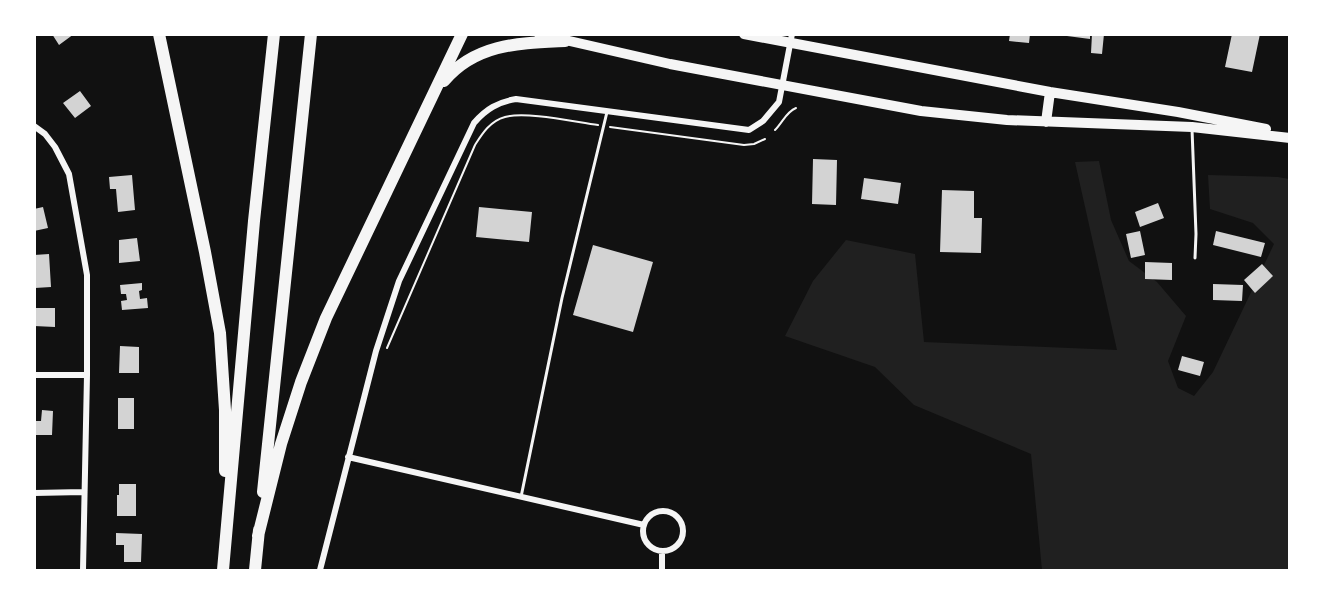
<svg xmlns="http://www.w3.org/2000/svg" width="1324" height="605" viewBox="0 0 1324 605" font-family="'Nunito Sans',sans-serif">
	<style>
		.green { fill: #202020 }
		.building { fill: #d3d3d3 }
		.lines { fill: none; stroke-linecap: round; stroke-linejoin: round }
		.path { stroke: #f5f5f5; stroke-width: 2 }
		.service { stroke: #f5f5f5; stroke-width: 3 }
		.minor { stroke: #f5f5f5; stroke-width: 6 }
		.primary { stroke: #f5f5f5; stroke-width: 10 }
		.motorway { stroke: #f5f5f5; stroke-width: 12 }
	</style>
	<rect width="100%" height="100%" fill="#111"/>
	<path class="green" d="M1099 161 1111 220 1129 261 1157 282 1186 316 1168 361 1178 388 1194 396 1213 372 1274 244 1253 223 1210 209 1208 175 1278 177 1289 179V570H1042L1031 454 914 405 875 367 785 336 813 281 846 240 915 254 924 342 1117 350 1075 162Z"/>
	<path class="building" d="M52 34H74L59 45Z
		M1010 34H1030L1029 43 1009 41Z
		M1067 34H1090V39L1067 36Z
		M1092 34H1104L1102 54 1091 53Z
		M1232 34H1260L1252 72 1225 67Z
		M80 91 91 106 75 118 63 103Z
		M813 159 837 160 836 205 812 204Z
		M132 175 135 210 118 212 116 189H110L109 177Z
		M864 178 901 183 898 204 861 199Z
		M942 190 974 191V218H982L981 253 940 252Z
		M1158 203 1164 218 1140 227 1135 212Z
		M43 207 48 228 34 231V209Z
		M479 207 532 212 529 242 476 237Z
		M1140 231 1145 255 1131 258 1126 234Z
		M1216 231 1265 243 1261 257 1213 245Z
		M137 238 140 261 119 263V240Z
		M593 245 653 262 633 332 573 315Z
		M49 254 51 287 35 288 34 255Z
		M1145 262 1172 263V280L1145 279Z
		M1262 264 1273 276 1255 293 1244 280Z
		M142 283V290L139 291 140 299 147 298 148 308 122 310 121 301 127 300 126 294H121L120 285Z
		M1213 284 1243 285 1242 301 1213 300Z
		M34 308H55V327L34 326Z
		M120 346 139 347V373H119Z
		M1182 356 1204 362 1200 376 1178 370Z
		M118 398H134V429H118Z
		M42 410 53 411 52 435H34V421H41Z
		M119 484H136V516H117V495H119Z
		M116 533 142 534 141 562H124V545H116Z"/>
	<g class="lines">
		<path class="path" d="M610 127 744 145 754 144 765 139
			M775 130C783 122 786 112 796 108
			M387 348 475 145C482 134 490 121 505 117 526 111 575 122 598 125"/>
		<path class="service" d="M1192 129 1196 234 1195 258
			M521 497 562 298 607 112"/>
		<path class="minor" d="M34 126 45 134 55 147 69 174 87 275V375L83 570
			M34 375H87
			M348 457 644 525
			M34 493 83 492
			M643 531a20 20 0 1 1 40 0a20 20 0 1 1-40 0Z
			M320 570 376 351 399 281 474 123C486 109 498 102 516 99L749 130 763 121 779 102 792 34
			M662 570V551"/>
		<path class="primary" d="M539 34 670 64 921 111 1007 120 1192 127 1290 138
			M744 34 1050 92 1178 112 1266 129
			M1046 122 1050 92"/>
		<path class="motorway" d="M159 34 205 252 220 333 225 410V471
			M444 81C476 43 521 43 565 41
			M263 492 311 34
			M258 536 281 444 301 382 326 318 462 34
			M223 570 254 221 274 34
			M255 570 259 530"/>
	</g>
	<rect width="1324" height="605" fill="none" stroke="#ffffff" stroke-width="72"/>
</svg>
